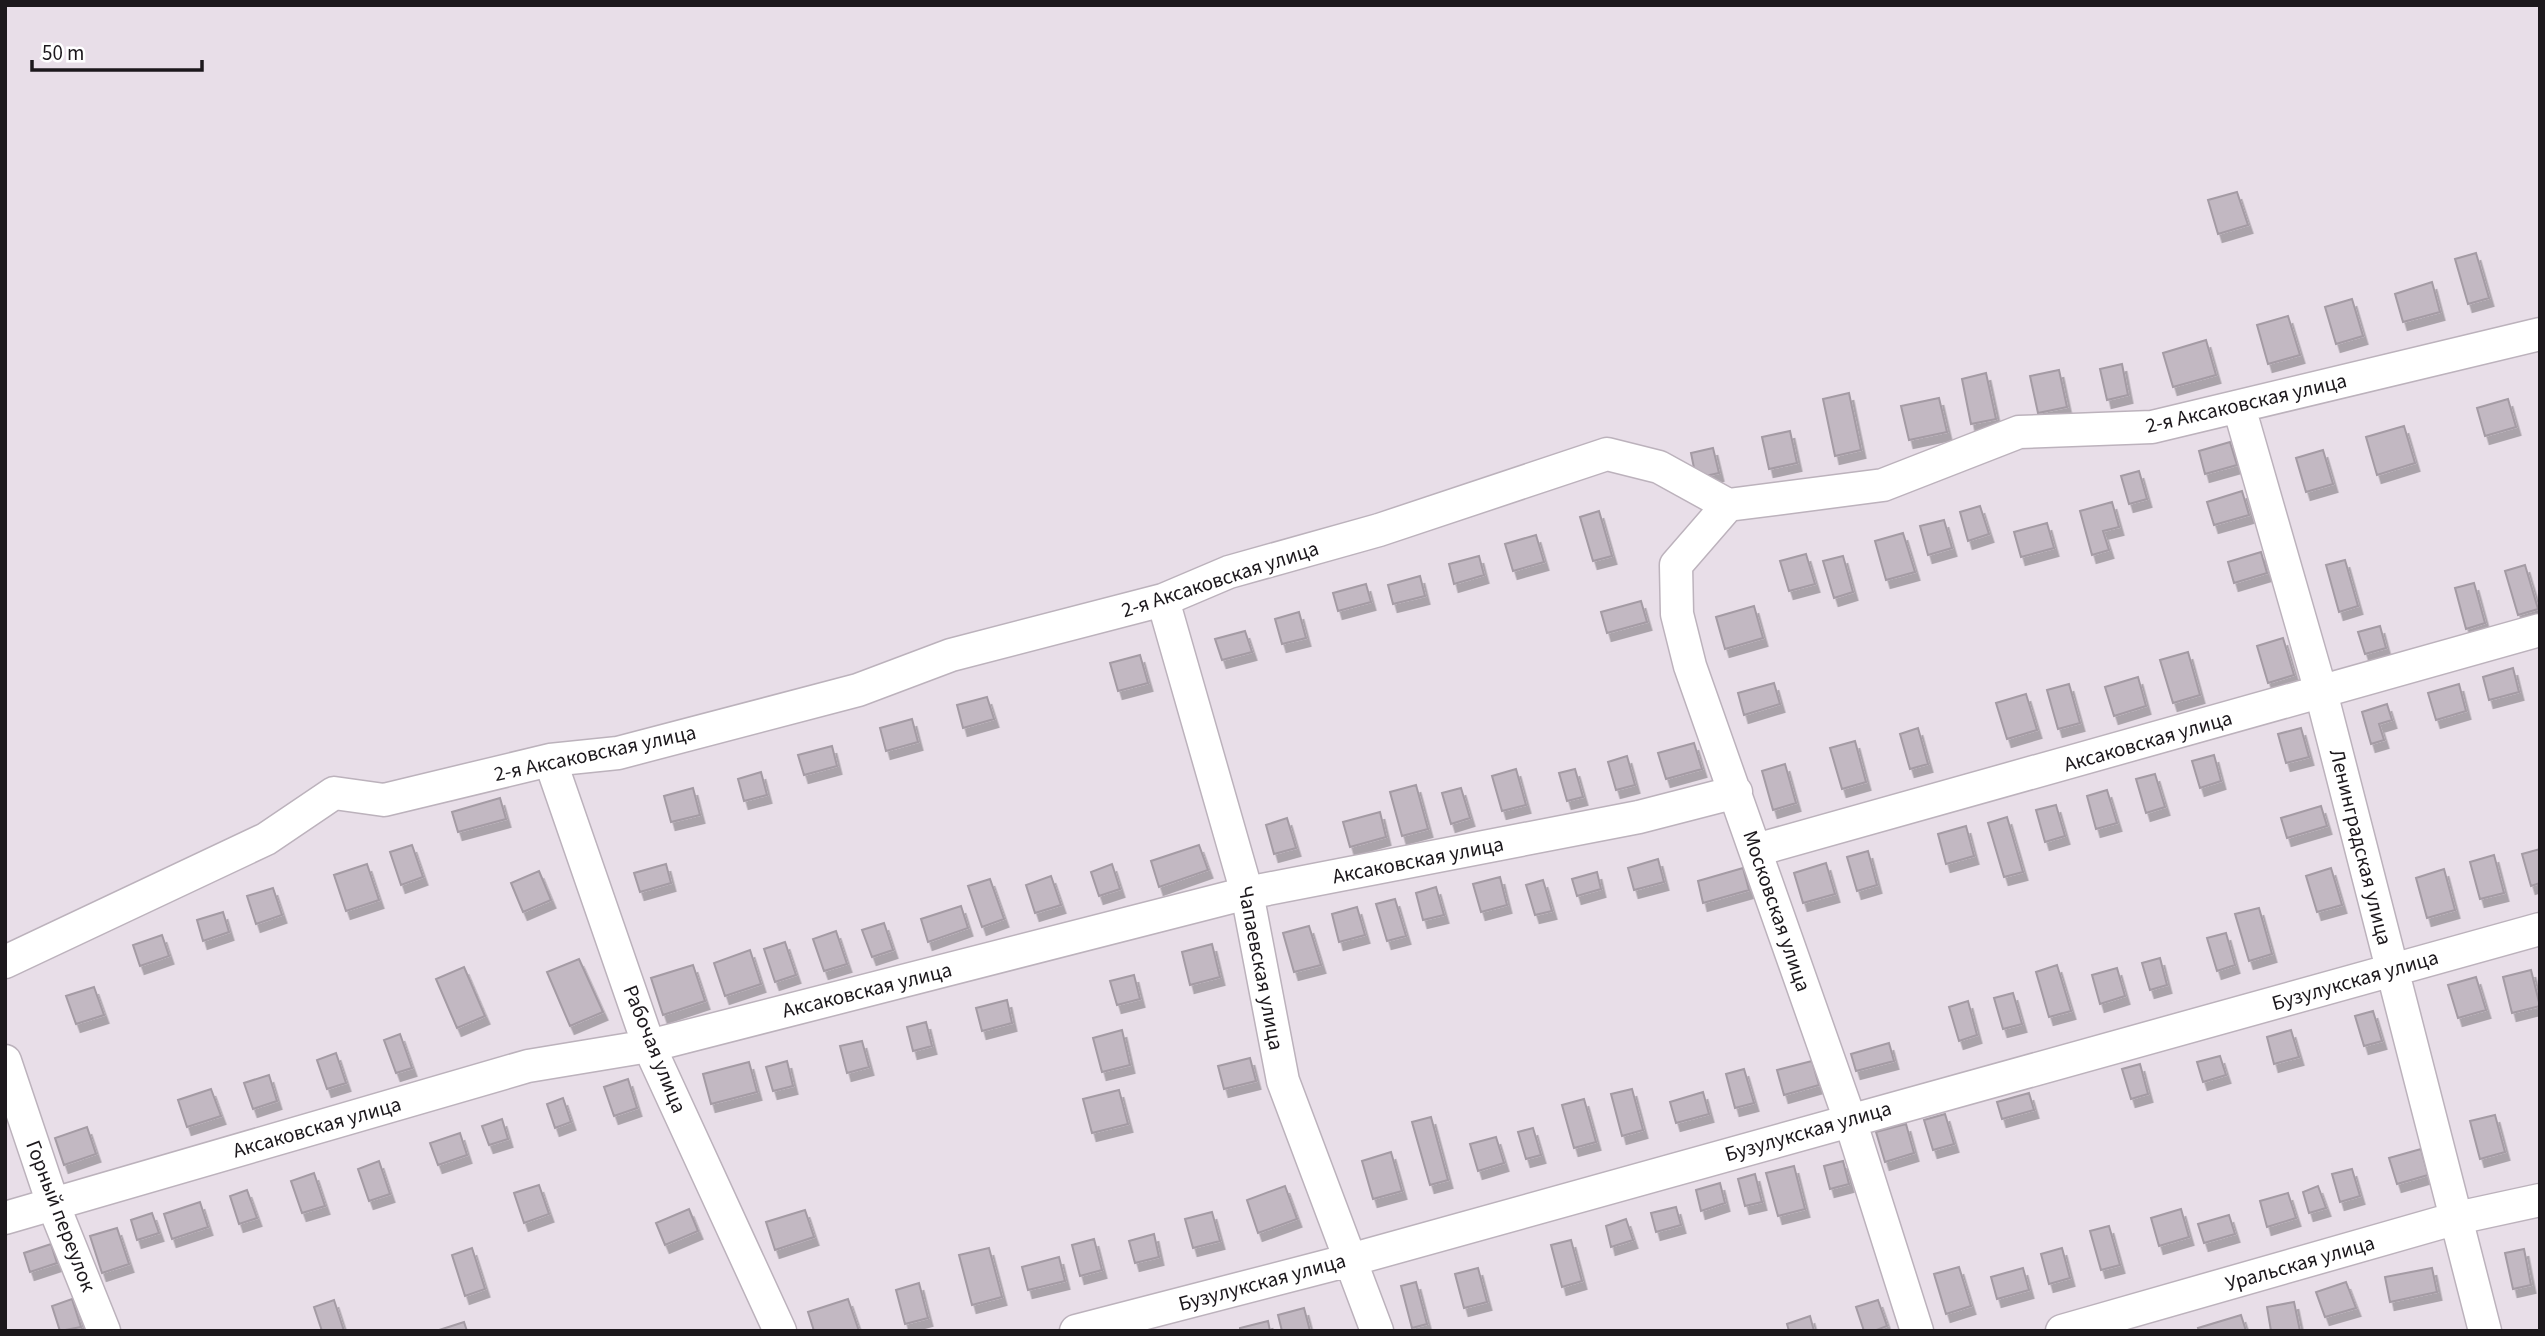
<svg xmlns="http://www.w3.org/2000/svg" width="2545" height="1336" viewBox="0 0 2545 1336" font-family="'Source Sans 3',sans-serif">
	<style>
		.building { fill: #c2b8c2; stroke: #a49ba4; stroke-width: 2; filter: url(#shadow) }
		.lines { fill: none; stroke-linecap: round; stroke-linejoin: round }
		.minor-casing { stroke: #bcb2bc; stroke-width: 35 }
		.minor { stroke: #fff; stroke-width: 32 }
		.labels { text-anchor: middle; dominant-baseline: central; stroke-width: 5; stroke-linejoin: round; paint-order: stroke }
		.street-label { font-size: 21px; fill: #1c181c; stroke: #fff }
	</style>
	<defs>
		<filter id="shadow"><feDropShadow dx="4.5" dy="8" stdDeviation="0" flood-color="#0004"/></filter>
	</defs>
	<rect width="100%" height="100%" fill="#e8dee8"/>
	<path class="building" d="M2237 192 2248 225 2218 234 2208 200Z
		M2476 253 2489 298 2468 304 2455 259Z
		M2432 282 2440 312 2403 322 2395 294Z
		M2352 299 2363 336 2336 344 2325 307Z
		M2288 316 2300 355 2268 364 2257 325Z
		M2206 340 2216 375 2173 387 2163 353Z
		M2122 364 2128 395 2107 400 2100 369Z
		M2059 370 2067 407 2038 413 2030 376Z
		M1986 373 1996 419 1971 424 1962 379Z
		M1849 393 1861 450 1835 456 1823 399Z
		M1939 398 1947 432 1909 440 1901 406Z
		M2508 399 2516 427 2485 436 2477 408Z
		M2404 426 2415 463 2377 475 2366 437Z
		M1790 431 1797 463 1769 469 1762 437Z
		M2230 442 2237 465 2205 474 2199 451Z
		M1713 448 1719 473 1696 478 1691 453Z
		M2323 450 2333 484 2306 492 2296 458Z
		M2139 471 2147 499 2129 504 2121 476Z
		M2242 491 2249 515 2214 525 2207 502Z
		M2112 502 2119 527 2103 531 2109 550 2092 555 2080 511Z
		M1980 506 1989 534 1968 541 1960 512Z
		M1599 511 1612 556 1593 561 1580 517Z
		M1944 520 1952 548 1928 555 1920 526Z
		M2047 523 2054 548 2021 557 2014 532Z
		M1903 533 1915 572 1886 580 1875 541Z
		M1536 535 1544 562 1513 571 1505 544Z
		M2261 552 2267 573 2234 583 2228 562Z
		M1806 554 1815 584 1789 591 1780 561Z
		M1479 556 1484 575 1454 584 1449 564Z
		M1843 556 1853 592 1834 598 1823 561Z
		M2345 560 2358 606 2339 612 2326 565Z
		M2525 565 2538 609 2518 615 2505 571Z
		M1420 576 1425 596 1393 604 1388 585Z
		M2474 583 2485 623 2466 629 2455 588Z
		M1366 584 1371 602 1338 611 1333 593Z
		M1641 601 1647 622 1607 633 1601 612Z
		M1754 606 1763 638 1725 649 1716 617Z
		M1299 612 1306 638 1282 644 1275 619Z
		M2380 626 2386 648 2365 654 2358 632Z
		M1245 631 1252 652 1222 660 1215 639Z
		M2283 638 2294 675 2268 683 2257 646Z
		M2188 652 2200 695 2173 703 2160 660Z
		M1140 655 1148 683 1118 691 1110 663Z
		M2513 668 2519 692 2489 700 2483 677Z
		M2138 677 2146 706 2114 716 2105 687Z
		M1774 683 1780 704 1744 715 1738 693Z
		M2069 684 2080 723 2058 729 2047 690Z
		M2459 684 2466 711 2436 720 2428 693Z
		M2026 694 2037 730 2007 739 1996 703Z
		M987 697 994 719 963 728 957 705Z
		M2387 704 2392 720 2379 724 2384 740 2371 744 2362 712Z
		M912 719 918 742 886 751 880 728Z
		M1918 728 1928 764 1910 769 1900 734Z
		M2301 728 2309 757 2286 763 2278 734Z
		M1855 741 1866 782 1842 789 1830 748Z
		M1694 743 1702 769 1666 779 1658 753Z
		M832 746 837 766 804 775 798 755Z
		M2214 755 2221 781 2200 788 2192 761Z
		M1627 756 1635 785 1616 790 1608 762Z
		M1785 764 1796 803 1773 810 1762 771Z
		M1516 769 1526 805 1502 811 1492 776Z
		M1575 769 1583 797 1567 801 1559 773Z
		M761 772 767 795 744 801 738 779Z
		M2155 774 2165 807 2146 813 2136 779Z
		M1416 785 1428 829 1402 836 1390 792Z
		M693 788 700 815 671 822 664 796Z
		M1461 788 1470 818 1451 824 1442 793Z
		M2107 790 2117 823 2096 829 2087 796Z
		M500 798 506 819 458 832 452 812Z
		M2056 805 2065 836 2045 842 2036 810Z
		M2321 806 2327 826 2287 838 2281 818Z
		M1380 812 1386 837 1350 847 1343 822Z
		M2007 817 2023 872 2004 877 1988 823Z
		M1287 818 1296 848 1274 854 1266 825Z
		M1966 826 1974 856 1946 864 1938 834Z
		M412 845 423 877 401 885 390 852Z
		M1199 845 1208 870 1159 887 1151 861Z
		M2540 849V883L2531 886 2522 854Z
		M1868 851 1877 885 1857 891 1847 857Z
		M2494 855 2504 893 2480 899 2470 862Z
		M1658 859 1664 882 1634 890 1628 868Z
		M1826 863 1835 894 1803 903 1794 873Z
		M367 864 379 900 346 911 334 875Z
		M666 864 671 883 640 892 634 873Z
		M1112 864 1120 889 1099 896 1091 872Z
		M1743 868 1749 890 1703 903 1698 881Z
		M2331 868 2342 905 2317 912 2306 876Z
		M2444 869 2455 910 2427 918 2416 878Z
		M539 871 551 900 523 912 511 883Z
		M1597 872 1601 889 1577 896 1572 879Z
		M1051 876 1061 905 1035 913 1026 885Z
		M1500 877 1507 905 1481 912 1473 884Z
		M990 879 1004 919 982 927 968 886Z
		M1543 880 1552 911 1535 915 1526 885Z
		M1436 887 1444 915 1423 920 1416 893Z
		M273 888 282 915 256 924 247 896Z
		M1395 899 1406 936 1387 941 1376 904Z
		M961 906 968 928 928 942 921 919Z
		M1357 907 1365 935 1339 942 1332 914Z
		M2259 908 2272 954 2249 961 2235 914Z
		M223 912 229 932 203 941 197 920Z
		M884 923 893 950 872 957 862 930Z
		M1309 926 1321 965 1294 972 1283 933Z
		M836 931 847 964 824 971 813 939Z
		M2226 933 2235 965 2217 971 2207 938Z
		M162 935 169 956 140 966 133 945Z
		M785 942 796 975 775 982 764 949Z
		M1212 944 1220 977 1190 985 1182 952Z
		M750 950 761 984 725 996 714 963Z
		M2160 958 2167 985 2150 990 2142 963Z
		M579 959 603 1012 570 1026 547 972Z
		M693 965 705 1001 663 1015 651 978Z
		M2057 965 2071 1011 2049 1017 2036 972Z
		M464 967 485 1016 457 1028 436 979Z
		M2117 968 2125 996 2100 1004 2092 975Z
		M2531 970 2540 1006 2512 1013 2503 977Z
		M1134 975 1140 999 1117 1005 1110 981Z
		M2476 977 2486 1010 2458 1018 2448 985Z
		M94 987 104 1015 76 1024 66 996Z
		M2013 993 2022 1024 2003 1029 1994 998Z
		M1007 1000 1012 1023 982 1031 976 1008Z
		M1968 1001 1977 1035 1959 1041 1949 1007Z
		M2373 1011 2382 1041 2364 1046 2355 1016Z
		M926 1022 932 1046 913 1051 907 1027Z
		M1122 1030 1130 1065 1102 1072 1093 1038Z
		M2291 1030 2299 1057 2274 1064 2267 1037Z
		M400 1034 412 1068 396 1073 384 1040Z
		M862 1041 869 1067 847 1073 840 1046Z
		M1889 1043 1894 1061 1856 1071 1851 1054Z
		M336 1053 346 1083 327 1089 317 1060Z
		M2220 1056 2226 1075 2203 1082 2197 1062Z
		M1250 1058 1256 1081 1224 1089 1218 1066Z
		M787 1061 793 1086 773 1091 766 1067Z
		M1812 1061 1819 1085 1784 1095 1777 1070Z
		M749 1062 757 1092 711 1104 703 1074Z
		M2140 1064 2148 1094 2131 1099 2122 1069Z
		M1744 1069 1754 1103 1735 1108 1726 1074Z
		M269 1075 277 1101 253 1109 244 1083Z
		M628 1079 637 1108 614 1116 604 1087Z
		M211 1089 221 1116 187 1127 178 1100Z
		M1632 1089 1643 1130 1622 1136 1611 1094Z
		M1119 1090 1128 1124 1092 1133 1083 1099Z
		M1703 1092 1709 1114 1676 1123 1670 1102Z
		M2029 1093 2034 1110 2002 1119 1997 1102Z
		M563 1098 571 1122 555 1128 547 1104Z
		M1584 1099 1596 1142 1574 1148 1562 1105Z
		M1945 1114 1954 1144 1933 1150 1924 1120Z
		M2495 1115 2505 1152 2480 1159 2470 1121Z
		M1431 1117 1448 1180 1430 1185 1412 1122Z
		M502 1119 508 1139 489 1145 482 1126Z
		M1906 1124 1914 1153 1885 1162 1876 1132Z
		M87 1127 96 1154 64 1165 55 1138Z
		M1533 1128 1541 1155 1526 1159 1518 1132Z
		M460 1133 467 1155 438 1165 430 1143Z
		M1496 1137 1504 1163 1478 1171 1470 1144Z
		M2421 1149 2428 1175 2397 1184 2389 1158Z
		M1391 1152 1402 1191 1373 1199 1362 1161Z
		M379 1161 390 1194 369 1201 358 1169Z
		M1843 1161 1849 1184 1830 1189 1824 1166Z
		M1794 1166 1805 1209 1778 1216 1766 1173Z
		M2352 1169 2360 1196 2340 1202 2332 1174Z
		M314 1173 325 1206 302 1213 291 1181Z
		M1755 1174 1762 1202 1745 1206 1738 1179Z
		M1720 1183 1725 1203 1701 1211 1696 1190Z
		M539 1185 549 1214 524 1223 514 1193Z
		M1285 1186 1297 1219 1258 1233 1247 1200Z
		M2318 1186 2326 1208 2309 1213 2303 1192Z
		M247 1190 257 1218 239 1224 230 1196Z
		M2288 1193 2296 1218 2267 1227 2260 1201Z
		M200 1202 208 1227 172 1239 164 1214Z
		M1676 1207 1681 1225 1656 1232 1651 1213Z
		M689 1209 698 1231 665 1245 656 1223Z
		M2181 1209 2189 1237 2159 1246 2151 1218Z
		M805 1210 814 1237 775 1250 766 1222Z
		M1212 1212 1220 1241 1193 1248 1185 1219Z
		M152 1213 159 1233 137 1240 131 1220Z
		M2229 1215 2235 1234 2204 1243 2198 1224Z
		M1626 1219 1633 1240 1611 1247 1606 1226Z
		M2109 1226 2120 1265 2101 1270 2090 1231Z
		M117 1228 129 1264 102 1273 90 1236Z
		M1154 1234 1159 1257 1135 1263 1129 1241Z
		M1094 1239 1102 1270 1080 1276 1072 1245Z
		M1571 1240 1582 1281 1562 1287 1551 1245Z
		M51 1244 57 1263 30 1272 24 1253Z
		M472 1248 485 1289 465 1296 452 1255Z
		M989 1248 1002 1297 972 1305 959 1255Z
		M2062 1248 2070 1278 2049 1284 2041 1254Z
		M2524 1249 2531 1285 2513 1289 2505 1253Z
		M1059 1257 1065 1281 1028 1290 1022 1267Z
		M1959 1267 1971 1306 1946 1314 1934 1274Z
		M1478 1268 1487 1302 1464 1308 1455 1274Z
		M2023 1268 2029 1290 1997 1299 1991 1277Z
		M2432 1268 2437 1292 2390 1302 2385 1277Z
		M1416 1282 1427 1324 1412 1328 1401 1286Z
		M2346 1282 2356 1308 2325 1317 2316 1292Z
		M919 1283 928 1318 905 1324 896 1290Z
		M72 1299 81 1327 60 1331 52 1306Z
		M848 1299 859 1331H814L808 1312Z
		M334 1300 344 1331H322L314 1307Z
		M1878 1300 1887 1326 1874 1331H1864L1856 1307Z
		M2294 1302 2300 1331H2271L2267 1307Z
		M1304 1308 1310 1331H1282L1278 1315Z
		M2241 1315 2246 1331H2199L2198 1328Z
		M1810 1316 1814 1331H1789L1787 1324Z
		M1268 1321 1270 1331H1240V1328Z
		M464 1322 467 1331H436Z"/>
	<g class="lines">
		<defs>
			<path id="minor" d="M2239 407 2321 692 2485 1331
				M1728 505 1676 565 1677 614 1690 666 1850 1120 1917 1331
				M1163 600 1247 893 1283 1081 1377 1331
				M550 760 649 1046 780 1331
				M1756 850 2540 630
				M5 962 266 839 334 793 384 800 550 760 618 753 858 690 951 655 1163 600 1229 572 1379 530 1607 454 1659 467 1728 505 1883 485 2019 432 2152 427 2540 334
				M5 1061 53 1204 104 1331
				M5 1218 528 1066 649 1046 1247 893 1639 817 1736 792
				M1076 1331 1350 1260 2540 929
				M2062 1331 2457 1218 2540 1200"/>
		</defs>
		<use href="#minor" class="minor-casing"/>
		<use href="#minor" class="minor"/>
	</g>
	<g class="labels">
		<g class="street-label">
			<text transform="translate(2246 403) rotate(-13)">2-я Аксаковская улица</text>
			<text transform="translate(1220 579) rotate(-18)">2-я Аксаковская улица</text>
			<text transform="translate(2148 741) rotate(-16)">Аксаковская улица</text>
			<text transform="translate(595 753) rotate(-12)">2-я Аксаковская улица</text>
			<text transform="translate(2361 847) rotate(76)">Ленинградская улица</text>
			<text transform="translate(1418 860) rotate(-11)">Аксаковская улица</text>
			<text transform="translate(1777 911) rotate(71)">Московская улица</text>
			<text transform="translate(1261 968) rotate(79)">Чапаевская улица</text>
			<text transform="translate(2355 980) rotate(-16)">Бузулукская улица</text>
			<text transform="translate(867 990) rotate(-14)">Аксаковская улица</text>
			<text transform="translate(655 1049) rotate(68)">Рабочая улица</text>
			<text transform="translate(317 1127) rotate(-16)">Аксаковская улица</text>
			<text transform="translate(1808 1131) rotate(-16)">Бузулукская улица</text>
			<text transform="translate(61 1216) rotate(69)">Горный переулок</text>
			<text transform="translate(2300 1263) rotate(-16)">Уральская улица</text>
			<text transform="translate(1262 1282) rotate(-15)">Бузулукская улица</text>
		</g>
	</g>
	<rect width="2545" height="1336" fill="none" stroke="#1c181c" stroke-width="14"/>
	<path d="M32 60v10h170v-10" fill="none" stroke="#1c181c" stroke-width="3.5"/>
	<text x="42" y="60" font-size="21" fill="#1c181c" stroke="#ffffff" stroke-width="5" paint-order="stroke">50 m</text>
</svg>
